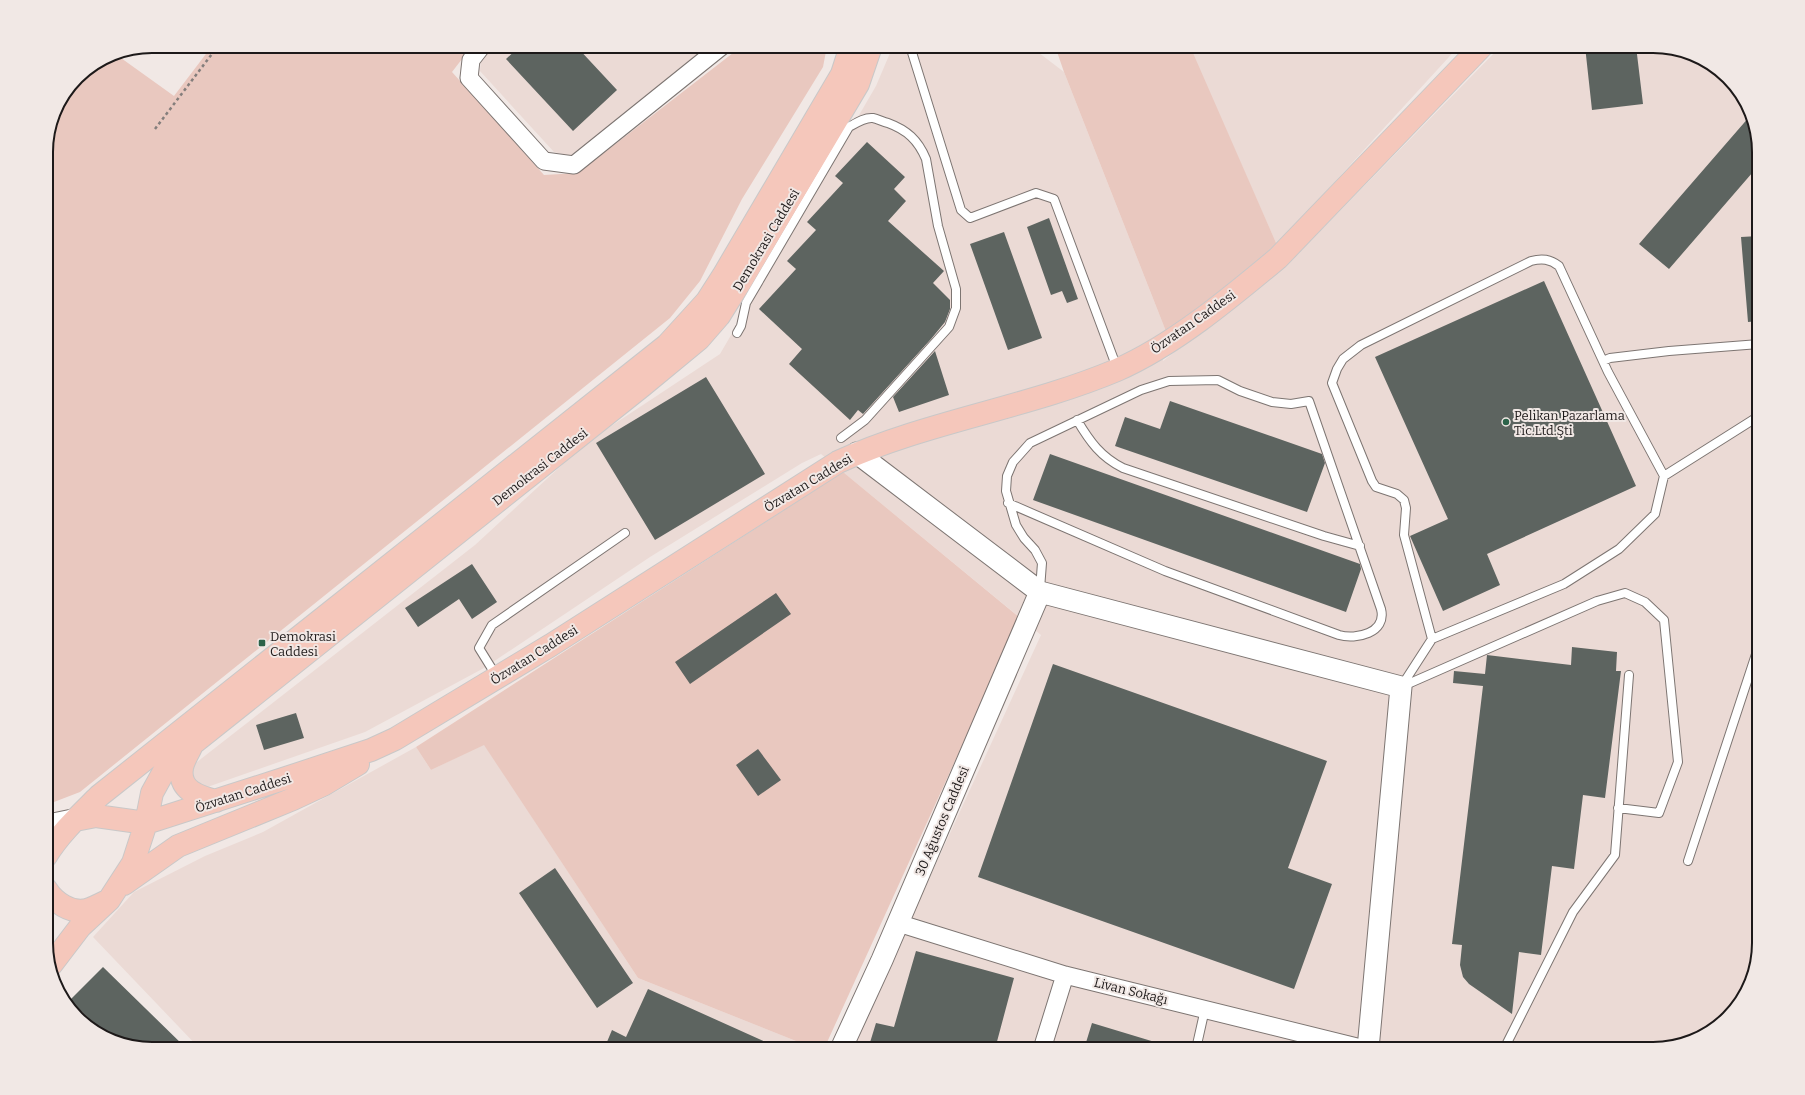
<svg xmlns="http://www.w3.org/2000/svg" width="1805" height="1095" viewBox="0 0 1805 1095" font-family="Bitter,serif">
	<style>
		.built { fill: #ebdad5 }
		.green { fill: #e9c8bf }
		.building { fill: #5d6460 }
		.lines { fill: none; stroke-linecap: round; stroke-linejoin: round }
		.service-casing { stroke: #7d7572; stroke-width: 10 }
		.minor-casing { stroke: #7d7572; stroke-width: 19 }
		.tertiary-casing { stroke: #7d7572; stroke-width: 23 }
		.secondary-casing { stroke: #7d7572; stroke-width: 24 }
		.primary-casing { stroke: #c9c8c8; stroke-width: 24 }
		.path { stroke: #847e7c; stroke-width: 2.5; stroke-dasharray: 3 3; stroke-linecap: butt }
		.service { stroke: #fff; stroke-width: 8 }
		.minor { stroke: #fff; stroke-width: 17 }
		.tertiary { stroke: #fff; stroke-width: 21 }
		.secondary { stroke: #fff; stroke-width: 22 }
		.primary { stroke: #f5c7bb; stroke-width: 22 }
		.poi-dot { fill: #2c634a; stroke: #f1e8e5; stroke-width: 1.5 }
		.labels { text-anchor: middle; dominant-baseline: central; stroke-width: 4; stroke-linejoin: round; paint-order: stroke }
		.street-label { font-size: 13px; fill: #1d1919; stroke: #f1e8e5 }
		.poi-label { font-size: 13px; fill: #1d1919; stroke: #f1e8e5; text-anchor: start }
		.rim { fill: none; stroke: #1d1919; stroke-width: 2 }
	</style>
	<rect width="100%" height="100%" fill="#f1e8e5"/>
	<path class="built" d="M492 46H711L571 156 554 152 480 71 481 59Z
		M893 46H1030L1064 72 1167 334 1163 361 1290 262 1501 46H1653L1706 60 1745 99 1759 145V943L1745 996 1706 1035 1653 1049H851L1041 635 821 454 802 463 650 557 484 668 365 732 193 792 188 769 475 545 587 442 720 354 876 86Z
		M1200 46H1459L1277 245 1192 53Z
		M484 744 638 978 816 1049H200L93 937 134 892 205 856 263 832 416 747 431 770Z"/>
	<path class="green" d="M212 46H472L452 72 544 175 578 173 742 46H827L823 67 742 199 700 281 670 318 80 792 54 802H46V145L54 111 77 77 112 54 114 53 174 96Z
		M1055 46H1200L1193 53 1277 245 1167 334 1064 72Z
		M843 472 1020 618 824 1049H816L638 978 484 745 431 770 416 747Z"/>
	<path class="building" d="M520 46H576L617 90 573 131 506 59Z
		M1585 46H1636L1643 104 1592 110Z
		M1750 116 1759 145V165L1669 269 1639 244Z
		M867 142 905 177 894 189 906 201 888 221 944 271 933 283 950 300V309L945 322 931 339 863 414 858 410 850 420 789 364 802 349 759 309 796 269 787 261 816 230 807 222 843 183 835 176Z
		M1049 218 1078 299 1067 303 1062 291 1051 295 1027 227Z
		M1004 232 1042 338 1008 350 970 244Z
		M1759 236V321L1748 322 1741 237Z
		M1544 281 1636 486 1487 554 1500 585 1443 611 1410 536 1448 519 1375 357Z
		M935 351 949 395 899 412 893 397Z
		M706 377 765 474 655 540 596 443Z
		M1170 401 1322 454 1325 463 1307 512 1115 446 1125 417 1160 429Z
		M1050 454 1360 564 1361 569 1346 612 1033 500Z
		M472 564 497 602 472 619 459 599 418 627 405 608Z
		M776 593 791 614 690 684 675 662Z
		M1572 647 1617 652 1616 671H1621L1605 798 1583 795 1574 869 1552 866 1541 955 1519 952 1512 1014 1469 984 1463 977 1460 965 1462 945 1452 944 1483 686 1453 683 1454 671 1485 674 1487 655 1571 665Z
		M1053 664 1327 761 1288 868 1332 884 1294 989 978 877Z
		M296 713 304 738 264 750 256 725Z
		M758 749 781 780 758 796 736 765Z
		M555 868 633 983 597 1008 519 893Z
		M916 951 1014 978 995 1049H868L876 1023 894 1027Z
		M103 967 187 1049H152L108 1037 70 1000Z
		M648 989 781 1049H604L612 1030 626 1037Z
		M1092 1023 1168 1046 1167 1049H1084Z"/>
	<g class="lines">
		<defs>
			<path id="service" d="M910 46 961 210 970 218 1036 193 1054 199 1117 368
				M737 333 741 326 746 303 849 127C856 123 865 117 873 118 878 119 883 122 888 123 907 130 918 140 926 159L938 226 956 289V308L949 327 865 420 841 438
				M1603 361 1610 358 1669 351 1759 344
				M1077 420C1090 442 1101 457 1123 468L1324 536 1360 546
				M1664 476 1759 416
				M1008 503 1165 571 1339 635C1356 640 1387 633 1381 609L1309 401 1291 404 1272 402 1240 391 1218 380 1169 381 1141 390 1030 443 1013 462 1007 476 1006 491 1016 525 1024 538 1035 550 1042 563 1040 589
				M497 677 479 648 492 625 625 533
				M1401 687 1432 639 1564 584 1619 549 1655 514 1664 476 1608 372 1559 266C1550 259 1542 258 1531 261L1361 345 1343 359 1337 369 1332 383 1372 481 1376 487 1397 494 1404 500 1406 508 1404 535 1432 639
				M1401 687 1597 601 1625 593 1645 602 1664 620 1678 762 1659 813 1618 808
				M1688 861 1759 645
				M1196 1049 1205 1009
				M1504 1049 1573 912 1615 855 1629 675"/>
			<path id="minor" d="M482 46 471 60 469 78 544 161 574 165 722 46
				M898 923 1065 975 1365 1049
				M1042 1049 1065 975"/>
			<path id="tertiary" d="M857 453 1040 592 1401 687 1368 1049
				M841 1049 882 960 1040 592"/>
			<path id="secondary" d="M46 826 75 820"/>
			<path id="primary" d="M191 747C188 754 183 761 182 768 178 790 199 797 216 801
				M75 820 96 816 146 823 283 779 371 750 395 739 551 645 838 462C928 421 1027 408 1117 370 1174 345 1230 298 1278 258L1482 46
				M46 856C60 833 80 815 99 796L667 345 707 301 723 276 842 74 851 46
				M124 884 178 846 293 799 323 785 358 764
				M46 889C54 902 71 914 87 910 93 908 99 905 105 902
				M51 965 80 927 109 900 133 863 146 823 152 793 163 773 176 757 642 386 699 339 719 316 741 281 858 84 871 46"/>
		</defs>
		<use href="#service" class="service-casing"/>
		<use href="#minor" class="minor-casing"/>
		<use href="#tertiary" class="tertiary-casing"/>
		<use href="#secondary" class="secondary-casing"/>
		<use href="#primary" class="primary-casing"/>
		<path class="path" d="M155 129 218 46"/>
		<use href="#service" class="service"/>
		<use href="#minor" class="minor"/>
		<use href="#tertiary" class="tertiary"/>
		<use href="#secondary" class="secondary"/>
		<use href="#primary" class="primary"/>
	</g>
	<g class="poi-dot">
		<circle cx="1506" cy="422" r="4"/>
		<rect x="258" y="639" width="8" height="8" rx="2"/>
	</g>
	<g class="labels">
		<g class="street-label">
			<text transform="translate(766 240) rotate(-59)">Demokrasi Caddesi</text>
			<text transform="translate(1193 322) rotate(-35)">Özvatan Caddesi</text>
			<text transform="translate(540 467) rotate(-38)">Demokrasi Caddesi</text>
			<text transform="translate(808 483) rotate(-31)">Özvatan Caddesi</text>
			<text transform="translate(534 655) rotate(-32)">Özvatan Caddesi</text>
			<text transform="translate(243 793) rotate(-18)">Özvatan Caddesi</text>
			<text transform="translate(942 821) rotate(-67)">30 Ağustos Caddesi</text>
			<text transform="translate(1131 991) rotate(14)">Livan Sokağı</text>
		</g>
		<g class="poi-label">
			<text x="1514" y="415">Pelikan Pazarlama<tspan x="1514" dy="15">Tic.Ltd.Şti</tspan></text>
			<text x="270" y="636">Demokrasi<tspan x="270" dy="15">Caddesi</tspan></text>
		</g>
	</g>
	<path d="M0 0H1805V1095H0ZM152 53H1653A99 99 0 0 1 1752 152V943A99 99 0 0 1 1653 1042H152A99 99 0 0 1 53 943V152A99 99 0 0 1 152 53Z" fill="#f1e8e5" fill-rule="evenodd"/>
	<path class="rim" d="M152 53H1653A99 99 0 0 1 1752 152V943A99 99 0 0 1 1653 1042H152A99 99 0 0 1 53 943V152A99 99 0 0 1 152 53Z"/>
</svg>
